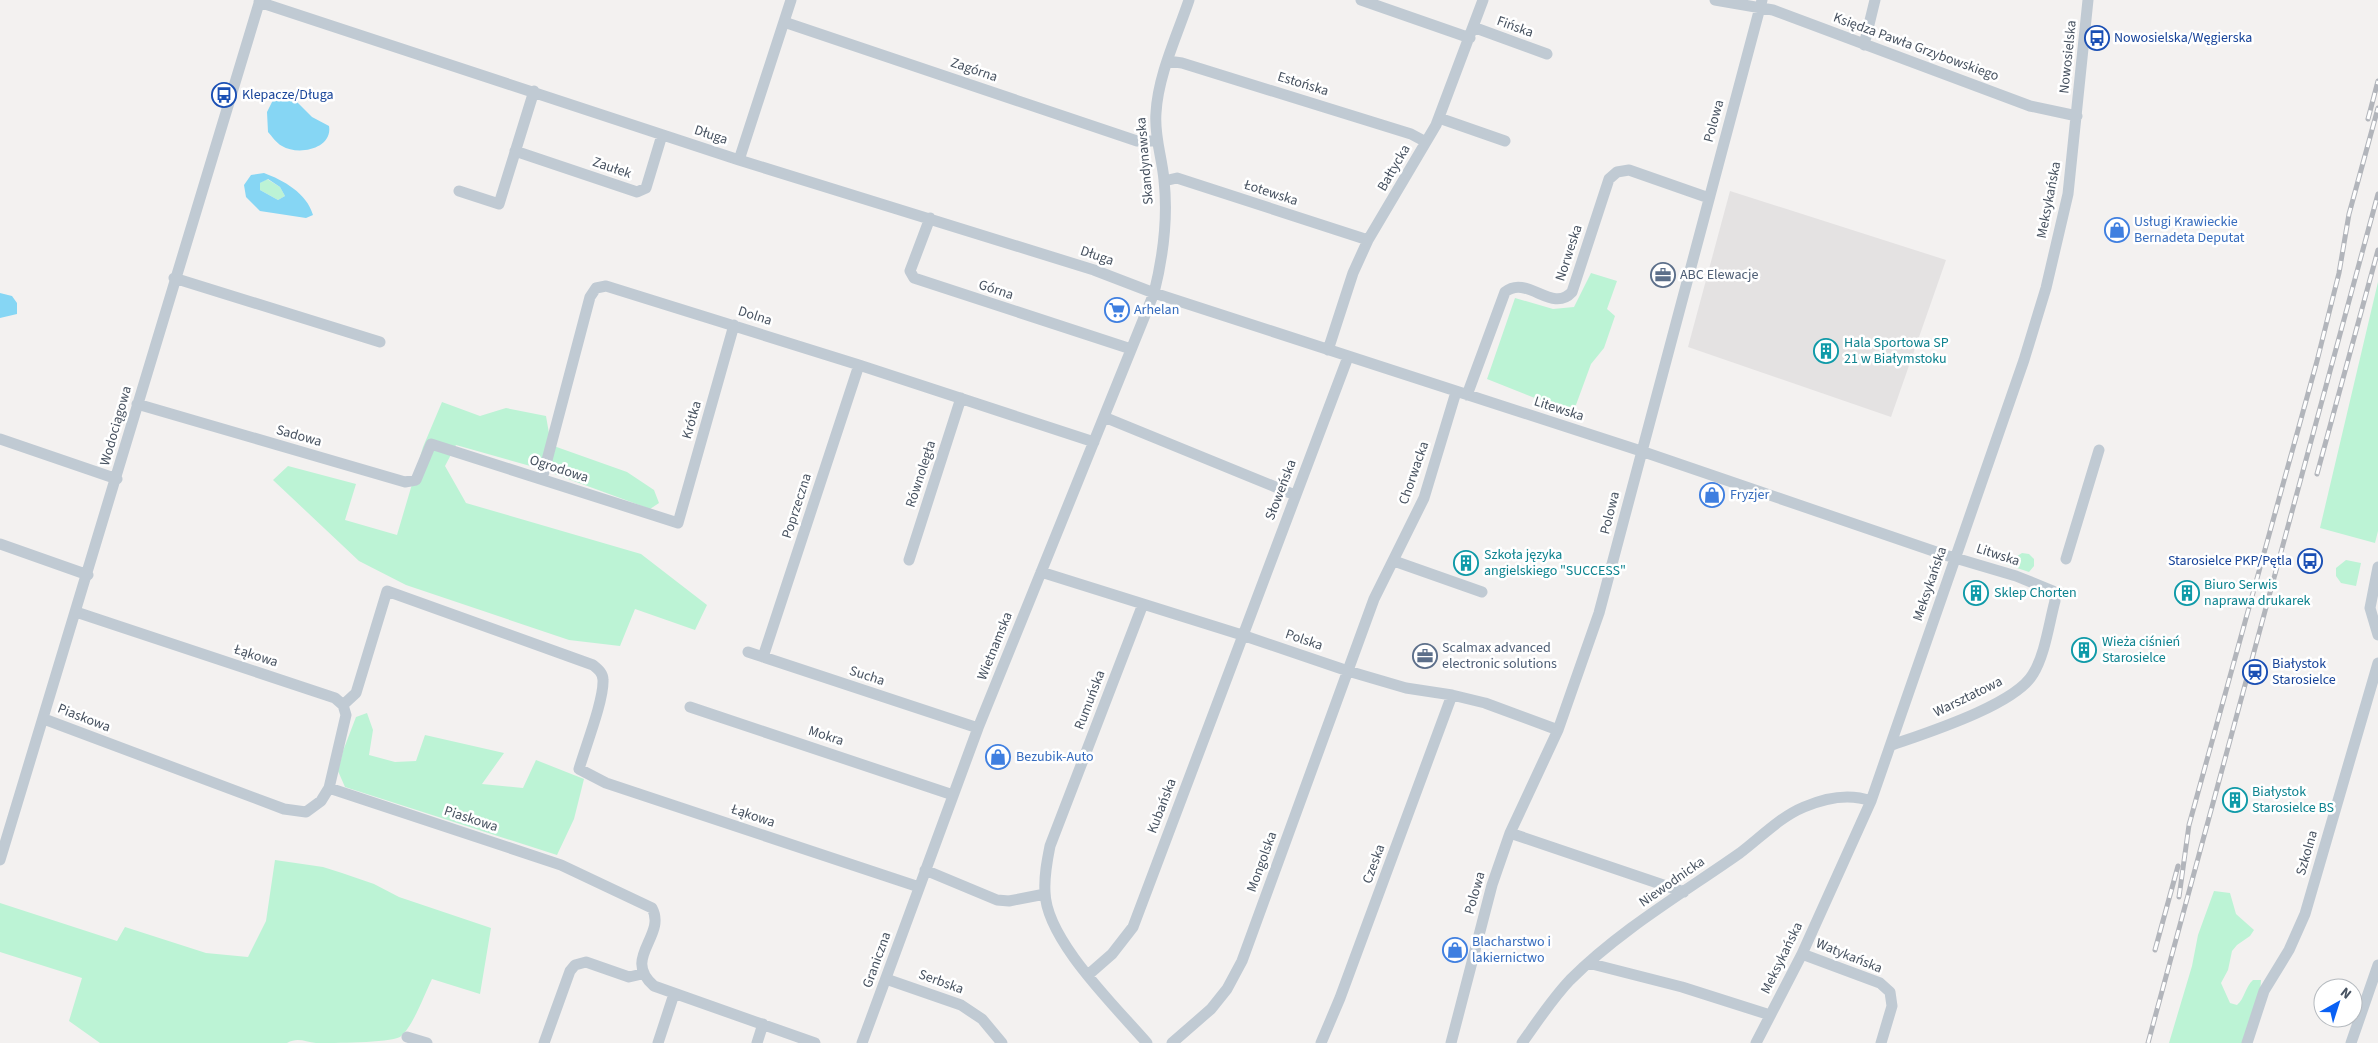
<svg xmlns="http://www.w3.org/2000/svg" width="2378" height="1043" viewBox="0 0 2378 1043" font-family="'Source Sans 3',sans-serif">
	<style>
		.education { fill: #e4e2e2 }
		.green { fill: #bcf3d5 }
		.water { fill: #86d6f4; fill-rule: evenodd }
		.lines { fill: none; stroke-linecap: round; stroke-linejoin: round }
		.minor { stroke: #c0cad3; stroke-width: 11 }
		.rail-casing { stroke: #b2b5bb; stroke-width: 5 }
		.rail { stroke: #fff; stroke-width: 3; stroke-dasharray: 9; stroke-linecap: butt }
		.labels { text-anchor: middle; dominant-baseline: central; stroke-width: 5; stroke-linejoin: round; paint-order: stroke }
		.street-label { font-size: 14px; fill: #475260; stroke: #fff }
		.transit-label { font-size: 14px; fill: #164399; stroke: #fff; text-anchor: start }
		.shop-label { font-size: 14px; fill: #366cbe; stroke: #fff; text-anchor: start }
		.service-label { font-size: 14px; fill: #4e5e75; stroke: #fff; text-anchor: start }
		.culture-label { font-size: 14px; fill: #0d838f; stroke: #fff; text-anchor: start }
	</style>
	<rect width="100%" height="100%" fill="#f3f1f0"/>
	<path class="education" d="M1730 191 1946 260 1891 417 1688 347Z"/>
	<path class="green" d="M267 179 280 187 285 196 278 200 260 190V183Z
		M1591 273 1617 281 1607 309 1615 316 1604 348 1591 364 1573 413 1487 379 1515 298 1553 309 1574 307Z
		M2378 282V531L2375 543 2320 528Z
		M442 402 480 416 506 408 546 416 551 445 627 472 654 490 659 503 650 509 541 469 456 445 445 466 466 503 641 554 707 605 695 630 635 609 620 646 569 640 406 585 359 561 273 480 288 466 356 484 345 520 397 535 423 447Z
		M2022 553 2029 554 2034 559V566L2029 572 2005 564Z
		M2346 560 2361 563 2356 586 2341 583 2336 576V568Z
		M367 713 373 730 369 755 395 762 416 761 425 735 504 753 482 784 523 788 536 760 584 779 574 819 557 855 345 787 338 771 343 751 356 717Z
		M275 860 323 867 342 873 374 884 399 897 491 928 480 994 432 979C424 995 413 1027 400 1037 388 1043 333 1043 316 1043 305 1042 298 1037 287 1043H100L69 1021 82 978 0 952V903L117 941 125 927 206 953 248 957 266 921Z
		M2214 891 2230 893 2236 914 2254 930 2250 936 2237 945 2232 951 2228 970 2221 983 2230 1003 2237 1005C2245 998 2245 987 2253 980H2261L2260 993 2243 1043H2169L2192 966 2198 935Z"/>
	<path class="water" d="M286 95 293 98 312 117 329 126C333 149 298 156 282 146 276 143 272 136 268 132L267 112 273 100Z
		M264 173C283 180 307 193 313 215L306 218 260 211 246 197 244 185 251 175ZM268 179 280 187 285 196 278 200 260 190V183Z
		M0 293 12 296 17 303V314L0 318Z"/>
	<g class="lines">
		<path class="minor" d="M1361 0 1470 38
			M1715 0 1773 10 2030 106 2077 116
			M259 2 739 160 1094 270 1154 293 1641 451 1945 555 2016 576 2053 591 2055 601C2049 623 2045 655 2033 674 2015 705 1926 733 1892 745
			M784 22 1137 141H1156
			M1473 27 1547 54
			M1864 45 1875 0
			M1168 61 1182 63 1411 134 1426 142
			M1439 118 1505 141
			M515 151 637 192 646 188 662 135
			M739 160 791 0
			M1164 181 1177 178 1368 240
			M459 191 499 204 534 91
			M930 218 910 271 914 278 1131 349
			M174 278 380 342
			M1328 350 1353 273 1368 240 1436 125 1483 0
			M1467 395 1505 292C1527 274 1552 314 1572 292L1609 179 1617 172 1629 170 1709 198
			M137 404 405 482 416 480 431 444 678 523 734 325
			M1104 417 1295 495
			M0 439 117 479
			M542 479 590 297 596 288 606 286 859 365 1094 442
			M0 544 88 575
			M2066 559 2099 450
			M909 560 961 398
			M1394 561 1482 592
			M2378 567 2370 608 2378 635
			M1041 572 1242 635 1348 671 1406 688 1452 695 1485 703 1558 730
			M1143 604 1050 846C1047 861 1044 876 1045 892 1046 940 1116 1007 1147 1043
			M76 612 335 698 343 705 346 715 329 788
			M748 652 978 728
			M763 657 859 365
			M343 705 356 693 387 591 593 665C598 669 603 673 603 680 604 700 585 748 579 769L606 783 919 887
			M690 707 953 795
			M44 719 284 809 306 812 321 801 329 788 561 865 652 908C667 936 621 958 654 986L815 1043
			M1510 833 1684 892
			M0 860 260 0
			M925 870 997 900 1009 901 1045 894
			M1802 954 1880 983 1890 992 1892 1006 1881 1043
			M1588 963 1682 987 1770 1015
			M1088 975 1112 954 1133 927 1348 357
			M886 979 961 1005 982 1019 1002 1043
			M407 1037 427 1043
			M544 1043 570 971 575 965 586 962 629 977 642 974
			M658 1043 674 994
			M757 1043 763 1024
			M862 1043 978 728 1154 293C1163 257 1168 217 1164 180 1162 157 1154 136 1156 113 1158 75 1177 36 1189 0
			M1172 1043 1211 1009 1227 989 1242 961 1374 599 1424 498 1456 392
			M1321 1043 1340 998 1452 695
			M1451 1043 1492 885 1510 833 1558 730 1599 613 1762 0
			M1522 1043C1537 1022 1552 999 1570 980 1620 930 1683 893 1740 853 1761 837 1780 817 1804 807 1825 798 1849 793 1871 801
			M1756 1043 1802 954 1871 801 2024 360 2046 288 2068 194 2088 0
			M2247 1043 2264 991 2289 950 2305 914 2378 663
			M2351 1043 2378 965"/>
		<defs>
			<path id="rail" d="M2368 119 2378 81
				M2317 474 2378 250
				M2179 897 2189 825 2317 361 2339 273 2349 214 2378 108
				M2155 950 2178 866
				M2148 1043 2378 194"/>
		</defs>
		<use href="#rail" class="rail-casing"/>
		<use href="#rail" class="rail"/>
	</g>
	<defs>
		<symbol id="bus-ring" viewBox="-11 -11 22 22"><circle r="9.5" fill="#fff" stroke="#1a4fb4" stroke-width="1.5"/><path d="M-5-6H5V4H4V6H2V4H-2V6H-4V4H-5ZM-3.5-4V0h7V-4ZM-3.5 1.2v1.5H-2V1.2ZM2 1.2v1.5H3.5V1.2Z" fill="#1a4fb4"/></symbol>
		<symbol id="shop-ring" viewBox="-11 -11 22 22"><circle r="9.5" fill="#fff" stroke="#3f7fe0" stroke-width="1.5"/><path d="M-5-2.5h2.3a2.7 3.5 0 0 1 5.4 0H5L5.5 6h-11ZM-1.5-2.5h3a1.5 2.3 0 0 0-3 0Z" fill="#3f7fe0"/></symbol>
		<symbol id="office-ring" viewBox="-11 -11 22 22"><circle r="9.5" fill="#fff" stroke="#5c6f8a" stroke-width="1.5"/><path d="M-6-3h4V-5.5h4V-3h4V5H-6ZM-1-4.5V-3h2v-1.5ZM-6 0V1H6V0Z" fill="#5c6f8a"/></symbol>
		<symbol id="supermarket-ring" viewBox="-11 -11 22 22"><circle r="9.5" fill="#fff" stroke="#3f7fe0" stroke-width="1.5"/><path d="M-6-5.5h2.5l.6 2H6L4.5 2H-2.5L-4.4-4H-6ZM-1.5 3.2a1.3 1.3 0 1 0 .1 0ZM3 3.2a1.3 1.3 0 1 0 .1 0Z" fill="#3f7fe0"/></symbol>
		<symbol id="building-ring" viewBox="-11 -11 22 22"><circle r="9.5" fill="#fff" stroke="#0f9aa8" stroke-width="1.5"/><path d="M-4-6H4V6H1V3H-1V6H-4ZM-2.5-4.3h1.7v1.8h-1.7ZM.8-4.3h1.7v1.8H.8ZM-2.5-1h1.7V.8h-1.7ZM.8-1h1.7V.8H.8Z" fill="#0f9aa8"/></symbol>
		<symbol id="station-ring" viewBox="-11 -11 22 22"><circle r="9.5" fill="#fff" stroke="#1a4fb4" stroke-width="1.5"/><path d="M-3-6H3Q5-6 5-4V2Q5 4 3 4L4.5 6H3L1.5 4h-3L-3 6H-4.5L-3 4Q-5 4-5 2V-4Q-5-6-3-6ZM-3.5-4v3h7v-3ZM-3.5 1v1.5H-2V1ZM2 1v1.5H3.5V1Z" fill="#1a4fb4"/></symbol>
	</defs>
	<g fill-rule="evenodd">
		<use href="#bus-ring" x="2083" y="24" width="28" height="28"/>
		<use href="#bus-ring" x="210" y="81" width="28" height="28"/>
		<use href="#shop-ring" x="2103" y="216" width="28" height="28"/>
		<use href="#office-ring" x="1649" y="261" width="28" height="28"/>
		<use href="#supermarket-ring" x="1103" y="296" width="28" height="28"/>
		<use href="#building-ring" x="1812" y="337" width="28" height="28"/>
		<use href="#shop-ring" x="1698" y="481" width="28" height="28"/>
		<use href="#bus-ring" x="2296" y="547" width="28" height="28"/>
		<use href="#building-ring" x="1452" y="549" width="28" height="28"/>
		<use href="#building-ring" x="1962" y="579" width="28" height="28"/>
		<use href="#building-ring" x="2173" y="579" width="28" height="28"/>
		<use href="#building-ring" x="2070" y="636" width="28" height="28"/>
		<use href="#office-ring" x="1411" y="642" width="28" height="28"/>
		<use href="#station-ring" x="2241" y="658" width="28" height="28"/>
		<use href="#shop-ring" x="984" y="743" width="28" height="28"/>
		<use href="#building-ring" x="2221" y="786" width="28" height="28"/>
		<use href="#shop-ring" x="1441" y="936" width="28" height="28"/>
	</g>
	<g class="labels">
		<g class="street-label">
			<text transform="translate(1515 27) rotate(20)">Fińska</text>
			<text transform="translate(1916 47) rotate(20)">Księdza Pawła Grzybowskiego</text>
			<text transform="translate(2068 57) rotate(-84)">Nowosielska</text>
			<text transform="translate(974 70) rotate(19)">Zagórna</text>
			<text transform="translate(1303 84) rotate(17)">Estońska</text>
			<text transform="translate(1714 121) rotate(-75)">Polowa</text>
			<text transform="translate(711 135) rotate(18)">Długa</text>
			<text transform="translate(1145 161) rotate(-95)">Skandynawska</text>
			<text transform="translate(612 168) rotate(19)">Zaułek</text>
			<text transform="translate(1394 168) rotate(-60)">Bałtycka</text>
			<text transform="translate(1271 193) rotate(18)">Łotewska</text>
			<text transform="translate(2049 200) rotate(-79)">Meksykańska</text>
			<text transform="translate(1569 253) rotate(-72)">Norweska</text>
			<text transform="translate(1097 256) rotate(19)">Długa</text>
			<text transform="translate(996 290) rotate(18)">Górna</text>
			<text transform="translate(755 316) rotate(18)">Dolna</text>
			<text transform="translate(1559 409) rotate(18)">Litewska</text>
			<text transform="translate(692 420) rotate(-74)">Krótka</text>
			<text transform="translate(116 426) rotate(-74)">Wodociągowa</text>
			<text transform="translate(299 436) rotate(16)">Sadowa</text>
			<text transform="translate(559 469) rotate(18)">Ogrodowa</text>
			<text transform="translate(1414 473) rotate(-71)">Chorwacka</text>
			<text transform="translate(921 474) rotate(-72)">Równoległa</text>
			<text transform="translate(1281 490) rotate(-69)">Słoweńska</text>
			<text transform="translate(797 506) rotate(-72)">Poprzeczna</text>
			<text transform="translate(1610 513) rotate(-76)">Polowa</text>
			<text transform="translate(1998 555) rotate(18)">Litwska</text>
			<text transform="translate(1930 584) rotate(-71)">Meksykańska</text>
			<text transform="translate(1304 640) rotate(19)">Polska</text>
			<text transform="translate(995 646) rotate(-68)">Wietnamska</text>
			<text transform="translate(256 656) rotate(18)">Łąkowa</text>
			<text transform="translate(867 676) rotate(18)">Sucha</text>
			<text transform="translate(1968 697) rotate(-26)">Warsztatowa</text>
			<text transform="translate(1090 700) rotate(-69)">Rumuńska</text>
			<text transform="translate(84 718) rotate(21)">Piaskowa</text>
			<text transform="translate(826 736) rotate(18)">Mokra</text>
			<text transform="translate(1162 806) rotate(-69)">Kubańska</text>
			<text transform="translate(753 816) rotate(19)">Łąkowa</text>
			<text transform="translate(471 819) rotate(18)">Piaskowa</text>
			<text transform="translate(2307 853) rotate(-74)">Szkolna</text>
			<text transform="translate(1262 862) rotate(-70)">Mongolska</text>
			<text transform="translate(1374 864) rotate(-70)">Czeska</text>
			<text transform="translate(1672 882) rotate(-35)">Niewodnicka</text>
			<text transform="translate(1475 893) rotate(-74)">Polowa</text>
			<text transform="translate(1849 956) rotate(22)">Watykańska</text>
			<text transform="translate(1782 958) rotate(-64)">Meksykańska</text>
			<text transform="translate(877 960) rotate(-70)">Graniczna</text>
			<text transform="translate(941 982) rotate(20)">Serbska</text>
		</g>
		<g class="transit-label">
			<text x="2114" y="38">Nowosielska/Węgierska</text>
			<text x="242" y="95">Klepacze/Długa</text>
			<text x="2292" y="561" text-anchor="end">Starosielce PKP/Pętla</text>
			<text x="2272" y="664">Białystok<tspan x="2272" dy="16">Starosielce</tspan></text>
		</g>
		<g class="shop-label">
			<text x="2134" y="222">Usługi Krawieckie<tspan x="2134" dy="16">Bernadeta Deputat</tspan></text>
			<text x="1134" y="310">Arhelan</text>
			<text x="1730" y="495">Fryzjer</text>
			<text x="1016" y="757">Bezubik-Auto</text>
			<text x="1472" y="942">Blacharstwo i<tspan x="1472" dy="16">lakiernictwo</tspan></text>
		</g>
		<g class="service-label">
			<text x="1680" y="275">ABC Elewacje</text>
			<text x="1442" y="648">Scalmax advanced<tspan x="1442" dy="16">electronic solutions</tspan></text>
		</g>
		<g class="culture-label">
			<text x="1844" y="343">Hala Sportowa SP<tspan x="1844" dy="16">21 w Białymstoku</tspan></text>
			<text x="1484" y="555">Szkoła języka<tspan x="1484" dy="16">angielskiego "SUCCESS"</tspan></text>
			<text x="2204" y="585">Biuro Serwis<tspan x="2204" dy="16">naprawa drukarek</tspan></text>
			<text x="1994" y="593">Sklep Chorten</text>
			<text x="2102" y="642">Wieża ciśnień<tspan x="2102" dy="16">Starosielce</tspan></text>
			<text x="2252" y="792">Białystok<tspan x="2252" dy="16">Starosielce BS</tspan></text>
		</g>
	</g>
	<g transform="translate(2338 1003) rotate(39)"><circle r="24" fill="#ffffff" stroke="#b5babf"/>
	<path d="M0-4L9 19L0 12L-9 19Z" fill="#0960f4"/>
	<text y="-8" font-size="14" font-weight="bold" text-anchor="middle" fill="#475260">N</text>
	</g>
</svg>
